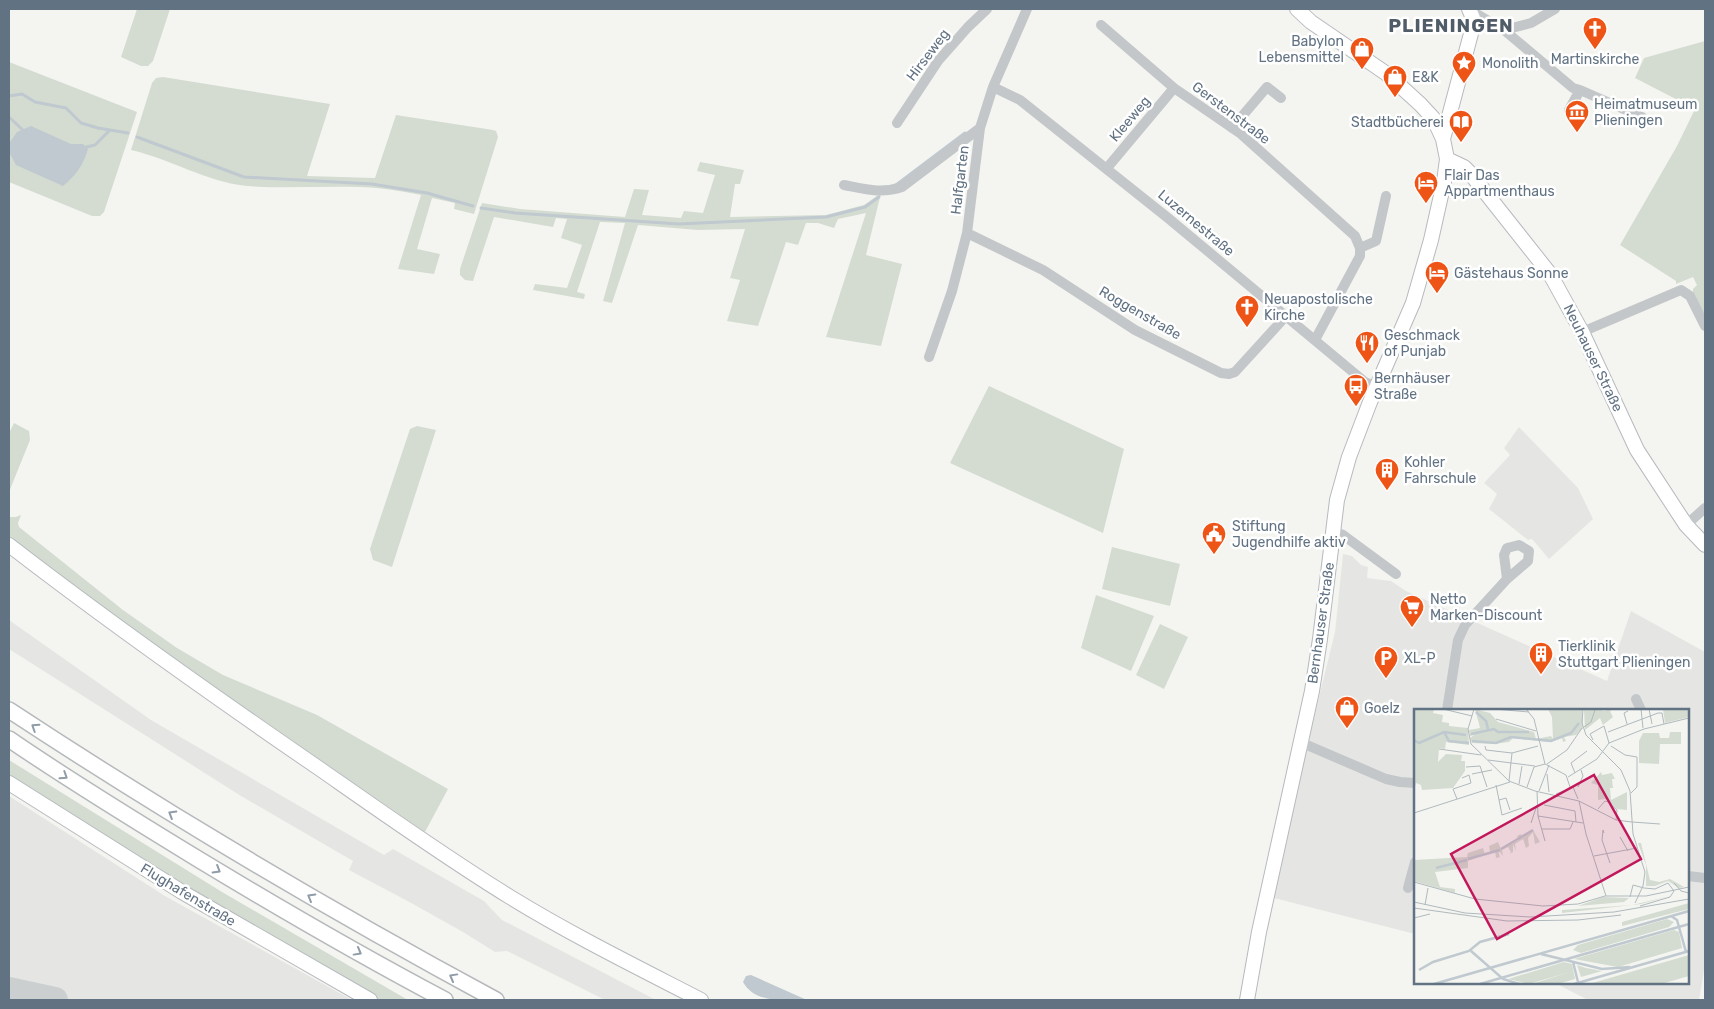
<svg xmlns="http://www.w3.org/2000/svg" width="1714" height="1009" viewBox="0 0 1714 1009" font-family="Rubik,sans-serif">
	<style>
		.built { fill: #e5e6e4 }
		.green { fill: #d4dcd1 }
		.water { fill: #bfc9cf }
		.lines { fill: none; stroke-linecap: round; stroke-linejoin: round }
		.stream { stroke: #bfc9cf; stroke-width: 3 }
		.taxiway { stroke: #cccfd0; stroke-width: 26 }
		.major-casing { stroke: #b6babe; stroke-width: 16 }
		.highway-casing { stroke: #b5b9bc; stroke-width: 18 }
		.minor { stroke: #c3c7ca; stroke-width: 10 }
		.major { stroke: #fff; stroke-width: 14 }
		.highway { stroke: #fff; stroke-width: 15 }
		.oneway { stroke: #909ca8 }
		.labels { text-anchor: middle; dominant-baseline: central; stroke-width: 5; stroke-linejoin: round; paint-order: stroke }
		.poi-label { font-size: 14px; fill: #617283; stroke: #fff; text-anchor: start }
		.street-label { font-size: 14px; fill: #617283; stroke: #fff }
		.district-label { font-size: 19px; font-weight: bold; letter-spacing: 1px; fill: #505c68; stroke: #fff }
		.inset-river { fill: none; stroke: #bfc9cf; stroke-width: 2.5 }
		.inset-road { fill: none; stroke: #b0b9be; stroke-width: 1 }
		.view { fill: #c2185b; fill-opacity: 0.15; stroke: #c2185b; stroke-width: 2.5 }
		.inset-edge { fill: none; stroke: #617283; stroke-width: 2.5 }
	</style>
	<rect width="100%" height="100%" fill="#f4f5f0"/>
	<path class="built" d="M1519 427 1578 488 1593 519 1549 559 1532 539 1528 540 1489 509 1497 494 1484 483 1510 455 1504 448Z
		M1343 554 1352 556 1361 565 1368 567 1367 578 1391 581 1406 591 1607 681 1631 611 1705 652V964L1699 1000H1588L1555 983H1688V710H1415V934L1270 897 1335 632Z
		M9 620 151 720 384 855 393 849 484 901 502 920 656 1000H605L507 951 495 952 463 932 413 904 349 870 353 861 241 796 9 649Z
		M9 796 165 896 352 1000H9Z"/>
	<path class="green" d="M137 9H170L153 61 148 66H141L121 57Z
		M1705 41V316L1693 292V289L1697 285 1693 277 1676 284V281L1620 245 1677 146 1695 109 1635 78 1644 58Z
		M9 62 137 112 104 212 100 216H92L9 182Z
		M163 77 330 104 307 176 375 178 396 115 493 130 496 131 498 137 474 214 454 209 455 203 432 198 417 249 440 254 434 274 398 269 421 195C400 191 379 187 357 187 320 186 283 189 247 186 207 182 170 159 131 150L152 83 156 78Z
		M700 162 744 170 740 184H735L730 217 826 215 864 205 881 193 866 255 902 264 881 346 826 337 866 213 838 219 834 228 818 223H806L798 245 786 242 758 326 727 321 740 280 730 278 745 229 698 230 638 225 612 303 603 301 625 223 600 222 577 292 585 294 584 299 533 290 535 284 567 288 582 245 561 238 567 219 556 218 553 227 494 217 473 281 465 280 460 275V269L482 203 520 209 625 217 634 189 649 190 642 215 681 218 684 211 703 213 715 175 697 171Z
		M989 386 1124 449 1103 533 950 463Z
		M14 423 29 431 30 440 9 492V433Z
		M417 426 436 430 392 567 373 560 370 549 410 429Z
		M21 515 18 523 19 527 123 610 177 648 223 675 317 715 448 789 425 832C342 775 258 718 176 660 119 620 62 581 9 537V517H16Z
		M1112 547 1180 564 1170 606 1102 589Z
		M1096 595 1154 616 1131 671 1081 648Z
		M1160 624 1188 637 1164 689 1136 675Z
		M9 760 222 892 408 1000H380L155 869 9 777Z"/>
	<path class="water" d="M31 126 71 144H83L88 149C83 166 76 175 63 186L16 165 10 154V142L17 132Z
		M751 975 807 1000C786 1000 755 1004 743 982L746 976Z"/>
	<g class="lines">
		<path class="stream" d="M9 96 22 94 35 102 66 108 81 123 98 128 128 133
			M9 117 25 132
			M137 137 244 177 372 184 427 193 473 206
			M82 148 95 145 110 130
			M896 185 965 133
			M481 208 515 213 679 224 826 217 865 207 879 197"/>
		<path class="taxiway" d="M9 990 55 1000"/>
		<defs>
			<path id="major" d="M1443 139 1473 26V18L1469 9
				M1447 159 1464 167 1470 173 1550 274 1582 332 1637 450 1686 525 1705 545
				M9 545C110 623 215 697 320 769 383 813 445 857 510 897 572 935 637 967 701 1000
				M9 783 182 892 370 1000
				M1247 1000 1259 932 1312 691 1320 639 1337 500 1349 457 1370 402 1413 303 1431 240 1444 182 1447 159 1443 139 1437 126 1433 118 1420 104 1387 74 1311 22 1297 9"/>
			<path id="highway" d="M9 710C167 814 329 910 496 1000
				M9 739C70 781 134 820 198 859 279 908 362 956 445 1000"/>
		</defs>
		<use href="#major" class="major-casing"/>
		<use href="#highway" class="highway-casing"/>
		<path class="minor" d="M1470 10 1504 30 1573 88 1580 90 1569 110
			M1101 25 1174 88 1241 134 1355 236 1360 248V256L1315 340
			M1504 30 1531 23 1555 9
			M993 87 1020 100 1168 218 1365 382 1377 387
			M1580 90 1642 117
			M897 123 938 61 968 27 987 9
			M1232 128 1267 87 1281 98
			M1107 168 1174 88
			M844 185C865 189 881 194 902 187L980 128
			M967 233 1043 270 1135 330 1221 373 1229 374 1235 372 1286 316
			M1360 248 1376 241 1386 196
			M1582 332 1681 290 1690 296 1705 326
			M929 357 952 291 967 233 980 128 993 87 1027 9
			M1686 525 1705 508
			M1333 531 1343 535 1396 574
			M1636 699 1641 710
			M1447 710 1458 640 1465 625 1507 579 1528 561 1529 551 1519 545 1507 548 1504 555 1507 579
			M1300 742 1386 779 1400 782 1415 783
			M1688 876 1705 878
			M1408 888 1415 862"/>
		<use href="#major" class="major"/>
		<use href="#highway" class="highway"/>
	</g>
	<defs><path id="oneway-chevron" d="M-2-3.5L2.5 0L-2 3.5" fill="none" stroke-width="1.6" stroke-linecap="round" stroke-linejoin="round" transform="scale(1.25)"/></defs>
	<g class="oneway">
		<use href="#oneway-chevron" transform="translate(35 727) rotate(-147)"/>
		<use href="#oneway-chevron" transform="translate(64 776) rotate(33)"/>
		<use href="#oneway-chevron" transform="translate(172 814) rotate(-149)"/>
		<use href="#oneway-chevron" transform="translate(217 870) rotate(31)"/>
		<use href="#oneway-chevron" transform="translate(311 897) rotate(-150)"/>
		<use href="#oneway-chevron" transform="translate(358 952) rotate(29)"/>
		<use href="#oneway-chevron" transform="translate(453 977) rotate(-151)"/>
	</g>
	<defs>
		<symbol id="church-pin" viewBox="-11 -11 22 30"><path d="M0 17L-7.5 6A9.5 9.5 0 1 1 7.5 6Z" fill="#ee5416" stroke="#fff"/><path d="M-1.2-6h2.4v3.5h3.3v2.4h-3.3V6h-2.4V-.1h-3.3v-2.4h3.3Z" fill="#fff"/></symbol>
		<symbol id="shop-pin" viewBox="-11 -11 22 30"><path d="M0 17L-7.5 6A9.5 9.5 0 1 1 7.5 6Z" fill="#ee5416" stroke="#fff"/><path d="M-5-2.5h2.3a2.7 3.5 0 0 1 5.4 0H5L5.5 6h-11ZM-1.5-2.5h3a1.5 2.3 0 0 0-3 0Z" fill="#fff"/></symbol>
		<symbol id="sight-pin" viewBox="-11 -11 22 30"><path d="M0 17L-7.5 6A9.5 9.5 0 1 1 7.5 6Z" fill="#ee5416" stroke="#fff"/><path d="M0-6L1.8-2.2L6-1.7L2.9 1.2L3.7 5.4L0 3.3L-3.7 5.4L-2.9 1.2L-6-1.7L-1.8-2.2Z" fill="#fff"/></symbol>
		<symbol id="museum-pin" viewBox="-11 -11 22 30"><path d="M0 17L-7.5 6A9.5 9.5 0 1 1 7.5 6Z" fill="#ee5416" stroke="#fff"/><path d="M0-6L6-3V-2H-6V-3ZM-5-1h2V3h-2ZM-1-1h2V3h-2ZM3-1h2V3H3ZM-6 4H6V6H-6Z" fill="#fff"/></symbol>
		<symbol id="library-pin" viewBox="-11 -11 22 30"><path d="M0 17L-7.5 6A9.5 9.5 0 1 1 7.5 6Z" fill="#ee5416" stroke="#fff"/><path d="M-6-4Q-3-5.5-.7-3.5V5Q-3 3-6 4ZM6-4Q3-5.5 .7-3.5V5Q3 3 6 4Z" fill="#fff"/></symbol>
		<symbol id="hotel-pin" viewBox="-11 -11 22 30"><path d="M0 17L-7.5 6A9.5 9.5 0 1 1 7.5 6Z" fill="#ee5416" stroke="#fff"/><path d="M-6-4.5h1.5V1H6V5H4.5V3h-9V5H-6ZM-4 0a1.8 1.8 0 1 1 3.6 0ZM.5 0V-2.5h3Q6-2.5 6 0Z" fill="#fff"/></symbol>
		<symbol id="restaurant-pin" viewBox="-11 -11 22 30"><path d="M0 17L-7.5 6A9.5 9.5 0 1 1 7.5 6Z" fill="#ee5416" stroke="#fff"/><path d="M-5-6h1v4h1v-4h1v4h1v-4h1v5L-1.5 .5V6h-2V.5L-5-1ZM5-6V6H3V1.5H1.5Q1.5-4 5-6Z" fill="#fff"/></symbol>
		<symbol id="bus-pin" viewBox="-11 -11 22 30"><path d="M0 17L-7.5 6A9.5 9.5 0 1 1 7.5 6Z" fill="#ee5416" stroke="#fff"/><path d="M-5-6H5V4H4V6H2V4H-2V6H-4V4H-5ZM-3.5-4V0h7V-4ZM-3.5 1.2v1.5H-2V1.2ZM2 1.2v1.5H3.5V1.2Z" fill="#fff"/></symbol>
		<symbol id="building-pin" viewBox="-11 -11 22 30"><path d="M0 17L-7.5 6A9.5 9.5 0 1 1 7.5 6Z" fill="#ee5416" stroke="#fff"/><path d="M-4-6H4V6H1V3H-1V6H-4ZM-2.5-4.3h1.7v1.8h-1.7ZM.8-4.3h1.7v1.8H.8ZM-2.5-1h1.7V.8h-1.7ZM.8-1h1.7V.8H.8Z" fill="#fff"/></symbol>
		<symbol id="civic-pin" viewBox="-11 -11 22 30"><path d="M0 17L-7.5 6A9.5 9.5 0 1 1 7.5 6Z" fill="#ee5416" stroke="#fff"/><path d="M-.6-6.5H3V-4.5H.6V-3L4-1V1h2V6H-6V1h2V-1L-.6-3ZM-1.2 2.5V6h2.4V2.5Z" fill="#fff"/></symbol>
		<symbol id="supermarket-pin" viewBox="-11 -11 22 30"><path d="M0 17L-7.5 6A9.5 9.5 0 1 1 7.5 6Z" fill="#ee5416" stroke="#fff"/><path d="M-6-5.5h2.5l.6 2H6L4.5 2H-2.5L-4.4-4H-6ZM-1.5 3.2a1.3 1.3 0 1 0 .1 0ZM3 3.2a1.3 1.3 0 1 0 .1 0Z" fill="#fff"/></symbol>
		<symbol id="parking-pin" viewBox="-11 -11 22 30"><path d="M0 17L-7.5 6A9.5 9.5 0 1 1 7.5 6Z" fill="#ee5416" stroke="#fff"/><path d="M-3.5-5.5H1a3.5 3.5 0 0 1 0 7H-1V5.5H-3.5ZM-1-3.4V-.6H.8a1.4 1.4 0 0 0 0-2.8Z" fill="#fff"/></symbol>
	</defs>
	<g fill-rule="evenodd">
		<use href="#church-pin" x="1581" y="15" width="28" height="38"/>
		<use href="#shop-pin" x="1348" y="35" width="28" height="38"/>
		<use href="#sight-pin" x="1450" y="49" width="28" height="38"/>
		<use href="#shop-pin" x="1381" y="63" width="28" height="38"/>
		<use href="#museum-pin" x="1563" y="98" width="28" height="38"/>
		<use href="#library-pin" x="1447" y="108" width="28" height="38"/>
		<use href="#hotel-pin" x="1412" y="169" width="28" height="38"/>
		<use href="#hotel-pin" x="1423" y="259" width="28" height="38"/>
		<use href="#church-pin" x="1233" y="293" width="28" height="38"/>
		<use href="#restaurant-pin" x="1353" y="329" width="28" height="38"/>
		<use href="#bus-pin" x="1342" y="372" width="28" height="38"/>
		<use href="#building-pin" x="1373" y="456" width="28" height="38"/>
		<use href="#civic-pin" x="1200" y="520" width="28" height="38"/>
		<use href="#supermarket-pin" x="1398" y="593" width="28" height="38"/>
		<use href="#building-pin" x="1527" y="640" width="28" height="38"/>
		<use href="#parking-pin" x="1372" y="644" width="28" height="38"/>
		<use href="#shop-pin" x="1333" y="694" width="28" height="38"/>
	</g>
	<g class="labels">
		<g class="poi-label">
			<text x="1344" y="41" text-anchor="end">Babylon<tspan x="1344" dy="16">Lebensmittel</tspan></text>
			<text x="1595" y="59" text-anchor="middle">Martinskirche</text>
			<text x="1482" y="63">Monolith</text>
			<text x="1412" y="77">E&amp;K</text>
			<text x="1594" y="104">Heimatmuseum<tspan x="1594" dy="16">Plieningen</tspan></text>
			<text x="1444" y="122" text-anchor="end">Stadtbücherei</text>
			<text x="1444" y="175">Flair Das<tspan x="1444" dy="16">Appartmenthaus</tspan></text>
			<text x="1454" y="273">Gästehaus Sonne</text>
			<text x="1264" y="299">Neuapostolische<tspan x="1264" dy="16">Kirche</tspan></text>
			<text x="1384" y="335">Geschmack<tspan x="1384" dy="16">of Punjab</tspan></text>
			<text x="1374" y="378">Bernhäuser<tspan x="1374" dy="16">Straße</tspan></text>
			<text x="1404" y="462">Kohler<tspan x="1404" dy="16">Fahrschule</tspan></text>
			<text x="1232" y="526">Stiftung<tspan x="1232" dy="16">Jugendhilfe aktiv</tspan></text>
			<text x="1430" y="599">Netto<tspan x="1430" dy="16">Marken-Discount</tspan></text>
			<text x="1558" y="646">Tierklinik<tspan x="1558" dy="16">Stuttgart Plieningen</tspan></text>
			<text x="1404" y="658">XL-P</text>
			<text x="1364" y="708">Goelz</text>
		</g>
		<g class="street-label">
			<text transform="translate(928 55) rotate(-53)">Hirseweg</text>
			<text transform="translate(1231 113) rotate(37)">Gerstenstraße</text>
			<text transform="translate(1130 119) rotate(-50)">Kleeweg</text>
			<text transform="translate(960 180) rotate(-83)">Halfgarten</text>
			<text transform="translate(1196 223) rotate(40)">Luzernestraße</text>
			<text transform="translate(1140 313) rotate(30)">Roggenstraße</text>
			<text transform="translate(1593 358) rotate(64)">Neuhauser Straße</text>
			<text transform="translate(1321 623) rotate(-82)">Bernhauser Straße</text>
			<text transform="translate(188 895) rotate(31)">Flughafenstraße</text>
		</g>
		<g class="district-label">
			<text x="1451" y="25">PLIENINGEN</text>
		</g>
	</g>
	<g transform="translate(1414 709)">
		<rect width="275" height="275" fill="#f4f5f0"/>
		<path d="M0 0H20L19 4 29 6 28 13 35 14V17L54 19 55 36 32 33 31 40 25 39 24 53 32 45 48 46 47 52H51V62L39 79 8 81 7 76 2 74 0 82ZM61 0 76 4 84 13 120 23 122 30 137 27 139 30 138 8 134 0H168L169 19 162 26 150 28 152 32 149 33 148 29 136 33 99 29 95 33 80 35 58 34 56 29 60 26 56 27 55 21 66 19ZM170 0H189L188 2 200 0 196 2 199 8 189 16 186 9 171 21ZM249 0H275V8L251 14ZM256 23H267V35H246L245 55 225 54V32L229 24H245L246 29H255ZM187 63 188 66 198 64 201 70H198L199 79H196L197 91 213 83V101L203 100 191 90 184 91V76L177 74ZM119 121 126 133 121 135 119 123 114 129 115 137 112 139 109 130 101 135 102 142 99 135V143L95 145 97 143 94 138 88 141 89 147 84 141 86 148 82 149 81 142 77 143 54 152V159L21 163 26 178 41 180V184L0 172V151L53 148 54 144 69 139 71 146 76 143 75 137 84 133 87 140 105 131 103 127 107 125 108 129ZM224 134H227L236 171 245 173 256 170 270 178 265 179 254 172 241 177H232V156ZM257 187 227 195 148 204V201L218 196ZM189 188 215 189 210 193 164 197ZM275 194V200L208 217V213ZM253 210 260 213 255 218 167 244 159 241 164 236ZM260 221 265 223 268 239 204 258 160 250ZM275 246V267L247 275H175ZM150 253 158 255 161 270 144 275H118L156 263 115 275 94 270ZM163 256 172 259 188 262 167 268Z" fill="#d4dcd1"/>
		<path class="inset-river" d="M62 3 72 12 74 20M30 23 52 26M57 25 80 20 84 23H115M0 31 5 34 30 23 35 32 55 34M58 32 82 34 97 28 137 32 157 24 165 14M87 140 119 121M54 150 86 141M22 159 53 151M257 207 263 211 272 243M57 242 89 270 105 275M127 245 188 260 216 258M159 253 164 273M5 261 19 253 55 242 66 233 95 225M20 275 275 202M66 275 275 215M160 275 275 242"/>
		<path class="inset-road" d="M29 0 58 7M60 0 54 20 57 35 95 72 121 82 165 92 172 125 192 187M80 0 115 3M112 0 120 10 131 55M169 0 168 14 172 26 207 61 216 82 219 125 231 163 229 177 221 194M227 0 229 19M235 0 238 15M82 10 122 22M213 15 210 4 214 2M170 18 177 13 181 1M194 23 244 4H248L250 15M179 31 176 25 190 17 195 34M71 37 72 41 98 44 124 37M197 37 211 46 223 48V78L217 84M25 40 67 46M74 51 121 57M133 55 153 41 168 19M52 58 66 57 73 78M161 64 157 54 173 42M58 65 78 61M133 65 135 83M154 68 183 50 195 34 230 20 275 9M95 72 98 44M105 75 108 57M82 76 88 106 108 99M113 78 120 58 131 55 152 66 156 78M164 78 169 67 167 61M123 82 124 107 131 132M125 82 135 56M142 85 159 78 164 90M43 90 39 80 57 74 55 66 48 69M85 91 92 89 96 101M165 92 202 111 218 113M130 96 161 102 162 113M184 100 191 92 194 93 203 101 202 111M0 104 96 73M124 107 169 114M218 113 246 115M117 114 123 96M128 120H156L159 113M190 124 189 121 188 131 196 154M206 128 214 142M180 147 223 139M0 173 61 190 129 197 164 195 191 187H232L275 178M260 174 267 182 275 184M216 188 219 176 230 179M0 193 51 204 116 208 200 203 275 190M11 196 14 179M226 197 256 188 260 182 254 174 241 180 230 179M0 199 93 212 164 211 207 206M0 209 16 205"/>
		<path class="view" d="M180 66 227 150 83 230 37 145Z"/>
		<rect width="275" height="275" class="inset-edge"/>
	</g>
	<rect width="1714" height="1009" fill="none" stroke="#617283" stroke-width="20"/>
</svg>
